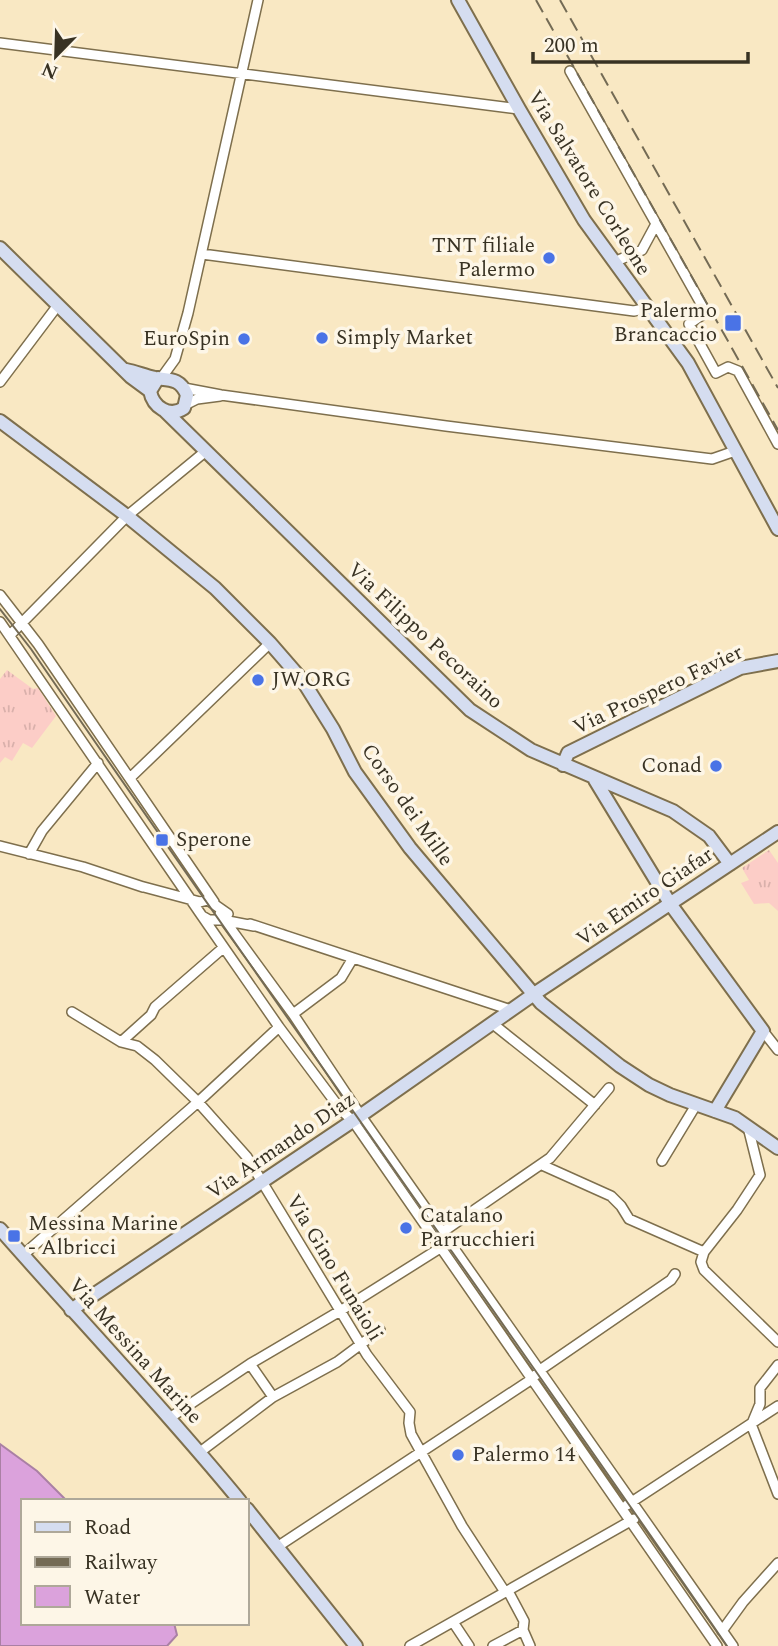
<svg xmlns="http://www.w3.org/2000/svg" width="778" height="1646" viewBox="0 0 778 1646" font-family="Spectral,serif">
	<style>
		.grass { fill: url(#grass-tufts) }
		.water { fill: #dba2dc; stroke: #aa80a4; stroke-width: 2 }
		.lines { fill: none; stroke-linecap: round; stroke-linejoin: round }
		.street-casing { stroke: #7e6f4d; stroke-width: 12 }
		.secondary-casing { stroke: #7e6f4d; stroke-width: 16 }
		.street { stroke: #fff; stroke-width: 9 }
		.secondary { stroke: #d5ddf0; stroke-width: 12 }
		.tram { stroke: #746b55; stroke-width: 2 }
		.rail { stroke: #746b55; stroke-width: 2; stroke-dasharray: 14 7; stroke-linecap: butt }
		.poi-dot { fill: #4a73e6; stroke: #fdf6e7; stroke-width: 2.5 }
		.labels { text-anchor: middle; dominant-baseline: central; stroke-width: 7; stroke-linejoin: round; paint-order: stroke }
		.street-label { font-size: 21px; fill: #383223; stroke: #fdf6e7 }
		.poi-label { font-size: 21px; fill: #383223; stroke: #fdf6e7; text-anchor: start }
	</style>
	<defs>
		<pattern id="grass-tufts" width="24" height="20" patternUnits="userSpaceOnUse" patternTransform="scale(1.75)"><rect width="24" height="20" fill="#fccdc7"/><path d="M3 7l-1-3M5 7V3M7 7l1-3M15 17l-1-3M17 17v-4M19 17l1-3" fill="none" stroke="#d9b0ab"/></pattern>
	</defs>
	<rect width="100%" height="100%" fill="#f9e8c3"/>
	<path class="grass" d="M7 670 33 689 38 688 56 716 32 748 23 743 12 761 5 757 0 763V679Z
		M769 850 778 863V911L769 903 754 904 741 883 749 880 742 868Z"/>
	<path class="water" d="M0 1444 37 1471 67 1501H23V1623H174L177 1635 167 1646H0Z"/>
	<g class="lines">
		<defs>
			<path id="street" d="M0 43 519 109
				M570 71 703 307 702 315 689 324 716 373 728 367 738 371 778 444
				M202 254 634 311 647 308
				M614 262 642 250 656 224
				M162 377 175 359 188 313 258 0
				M0 382 58 305
				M184 388 221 395 446 426 712 459 735 451
				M187 404 197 399 220 396
				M0 595 38 644 214 902
				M0 622 202 916 209 920H223L254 926
				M10 635 127 516 206 451
				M130 778 270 643
				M0 846 83 867 143 887
				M29 854 42 831 98 763
				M140 886 200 902 208 900 228 914
				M220 914 293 1014 361 1116 733 1646
				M202 916 279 1027 341 1110 353 1121 717 1646
				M250 924 511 1010
				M72 1012 121 1042 137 1046 155 1060 198 1102 247 1157 367 1355 410 1412 409 1423 411 1434 462 1526 505 1592
				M293 1014 341 978 353 958
				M493 1024 595 1105
				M763 1031 778 1050
				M121 1042 151 1015 155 1007 223 948
				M748 1127 760 1175 737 1210 704 1252 701 1262 704 1270 778 1342
				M662 1161 696 1105
				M542 1165 611 1196 621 1206 629 1219 704 1252
				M441 1233 550 1158 609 1088
				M23 1255 198 1102 279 1027
				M250 1364 273 1397
				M171 1417 250 1364 340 1311 445 1245
				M753 1421 760 1404V1388L778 1365
				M751 1424 778 1494
				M200 1452 273 1397 337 1362 380 1330
				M627 1505 778 1406
				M277 1547 532 1379 540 1370 671 1280 675 1274
				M508 1591 524 1621 523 1630 530 1646
				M453 1622 469 1646
				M722 1631 743 1602 778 1563
				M410 1646 634 1519
				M493 1646 523 1630"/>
			<path id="secondary" d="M458 0 519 109 584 220 688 363 778 529
				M0 248 131 377 150 391
				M126 370C136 372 145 376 155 378 170 380 180 378 187 395L184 408C169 418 153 407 150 391L158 378
				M165 411 470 710 531 750 673 811 709 836 730 864
				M0 421 127 516 215 588 270 643 303 681 333 729 355 772 410 848 541 1003 620 1066 649 1085 670 1095 735 1118 778 1148
				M563 765 568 753 740 668 778 661
				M595 780 671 905 763 1031 715 1111
				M0 1229C80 1320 163 1407 240 1501
				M71 1310 357 1118 534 994 778 832
				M247 1509 356 1646"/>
		</defs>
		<use href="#street" class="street-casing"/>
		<use href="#secondary" class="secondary-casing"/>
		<use href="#street" class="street"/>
		<use href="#secondary" class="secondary"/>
		<path class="tram" d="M0 609 31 649C260 983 497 1312 727 1646"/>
		<path class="rail" d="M536 0 778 430
			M560 0 778 388"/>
	</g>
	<g class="poi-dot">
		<circle cx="549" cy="258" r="7"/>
		<rect x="724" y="314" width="18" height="18" rx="3.5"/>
		<circle cx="322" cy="338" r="7"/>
		<circle cx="244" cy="339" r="7"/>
		<circle cx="258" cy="680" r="7"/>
		<circle cx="716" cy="766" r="7"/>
		<rect x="155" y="833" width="14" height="14" rx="3.5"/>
		<circle cx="406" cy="1228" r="7"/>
		<rect x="7" y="1229" width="14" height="14" rx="3.5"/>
		<circle cx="458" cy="1455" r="7"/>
	</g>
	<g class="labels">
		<g class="street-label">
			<text transform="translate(589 183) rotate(58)">Via Salvatore Corleone</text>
			<text transform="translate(425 636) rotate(43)">Via Filippo Pecoraino</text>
			<text transform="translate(658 690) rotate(-25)">Via Prospero Favier</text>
			<text transform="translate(407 805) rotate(55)">Corso dei Mille</text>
			<text transform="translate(645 897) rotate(-34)">Via Emiro Giafar</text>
			<text transform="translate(281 1146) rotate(-34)">Via Armando Diaz</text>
			<text transform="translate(334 1268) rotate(59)">Via Gino Funaioli</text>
			<text transform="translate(135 1351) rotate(48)">Via Messina Marine</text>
		</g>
		<g class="poi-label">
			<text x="535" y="246" text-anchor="end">TNT filiale<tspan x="535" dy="24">Palermo</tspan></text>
			<text x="717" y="311" text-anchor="end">Palermo<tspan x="717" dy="24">Brancaccio</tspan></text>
			<text x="336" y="338">Simply Market</text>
			<text x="230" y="339" text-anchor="end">EuroSpin</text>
			<text x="272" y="680">JW.ORG</text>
			<text x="702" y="766" text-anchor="end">Conad</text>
			<text x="176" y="840">Sperone</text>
			<text x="420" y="1216">Catalano<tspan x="420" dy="24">Parrucchieri</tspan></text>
			<text x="28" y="1224">Messina Marine<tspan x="28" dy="24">- Albricci</tspan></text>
			<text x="472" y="1455">Palermo 14</text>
		</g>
	</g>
	<rect x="21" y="1499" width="228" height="126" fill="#fdf6e7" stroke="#aea899" stroke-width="2"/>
	<rect x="35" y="1522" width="35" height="10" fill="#d5ddf0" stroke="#aea899" stroke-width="2"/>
	<text x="84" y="1534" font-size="21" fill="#383223">Road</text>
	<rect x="35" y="1557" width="35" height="10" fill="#746b55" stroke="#aea899" stroke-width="2"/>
	<text x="84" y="1569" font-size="21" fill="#383223">Railway</text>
	<rect x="35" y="1586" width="35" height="21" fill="#dba2dc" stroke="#aea899" stroke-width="2"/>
	<text x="84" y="1604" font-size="21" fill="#383223">Water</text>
	<g transform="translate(56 56) rotate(203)" stroke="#fdf6e7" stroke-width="5" paint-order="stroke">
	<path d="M0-5L12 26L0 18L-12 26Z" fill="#383223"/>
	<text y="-10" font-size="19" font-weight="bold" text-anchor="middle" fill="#383223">N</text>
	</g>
	<path d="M533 52v10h215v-10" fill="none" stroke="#383223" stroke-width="3.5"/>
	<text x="544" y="52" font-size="21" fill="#383223" stroke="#fdf6e7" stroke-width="5" paint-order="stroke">200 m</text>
</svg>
